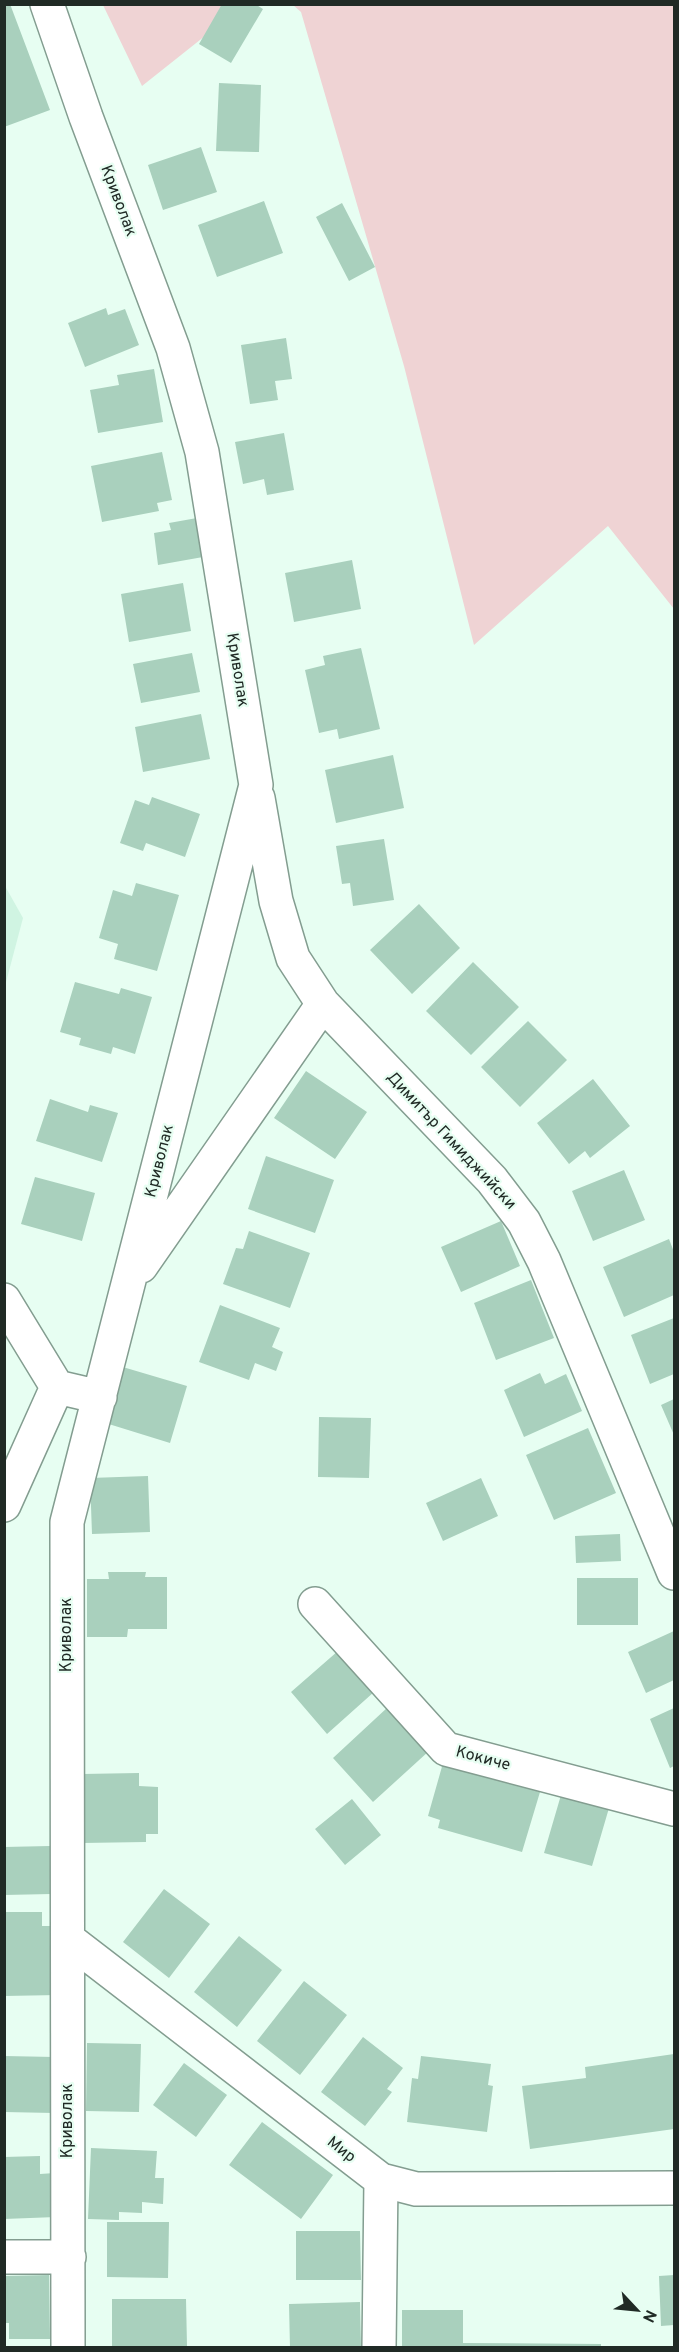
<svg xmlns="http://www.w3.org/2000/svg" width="679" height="2352" viewBox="0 0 679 2352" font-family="Overpass,sans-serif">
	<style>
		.built { fill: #d0f4e2 }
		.green { fill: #efd3d4 }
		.building { fill: #a9d0bd }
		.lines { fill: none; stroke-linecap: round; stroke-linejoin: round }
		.minor-casing { stroke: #839d90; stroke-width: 36 }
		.minor { stroke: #fff; stroke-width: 33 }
		.labels { text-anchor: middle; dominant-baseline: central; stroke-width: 4.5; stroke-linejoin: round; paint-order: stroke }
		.street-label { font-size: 16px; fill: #202a25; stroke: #e7fef2 }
	</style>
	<rect width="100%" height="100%" fill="#e7fef2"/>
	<path class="built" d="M5 886 23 918 5 986Z"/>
	<path class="green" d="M103 5H244L142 86Z
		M293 5H674V609L608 526 474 645 404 366 301 12Z"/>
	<path class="building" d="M4 4H10L50 110 4 127Z
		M222 4H255L263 9 231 63 199 44Z
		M219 83 261 85 259 152 216 151Z
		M201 147 217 192 163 210 148 165Z
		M264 201 283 253 217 277 198 225Z
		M342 203 375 267 349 281 316 217Z
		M106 308 108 315 125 309 139 345 85 367 68 323Z
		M286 338 292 379 275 381 278 400 250 404 241 345Z
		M154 369 163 422 98 433 90 390 119 385 117 375Z
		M284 433 294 490 267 495 264 479 243 484 235 442Z
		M162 452 172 500 157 503 159 511 102 522 91 466Z
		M197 518 203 557 158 565 154 533 171 530 169 523Z
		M352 560 361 609 294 622 285 573Z
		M183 583 191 631 129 642 121 594Z
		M361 648 380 729 339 739 337 729 319 733 305 670 325 665 323 656Z
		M192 653 200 692 141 703 133 664Z
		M201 714 210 759 143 772 135 727Z
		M393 755 404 808 336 823 325 770Z
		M152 797 200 814 185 857 146 843 143 851 120 843 135 800 149 805Z
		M384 839 394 900 353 906 350 883 342 884 336 846Z
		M136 883 179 895 157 971 114 959 118 944 99 938 113 890 132 896Z
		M419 904 460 948 412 994 370 950Z
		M473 962 519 1007 471 1055 426 1011Z
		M75 982 119 994 121 988 152 997 135 1054 113 1047 111 1054 79 1045 81 1038 60 1032Z
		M528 1021 567 1060 520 1107 481 1067Z
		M306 1071 367 1112 335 1159 274 1118Z
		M593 1079 630 1126 590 1158 585 1151 569 1164 537 1123Z
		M50 1099 88 1112 90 1105 118 1113 102 1162 36 1141Z
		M266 1156 334 1180 315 1233 248 1209Z
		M624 1170 645 1220 593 1241 572 1191Z
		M35 1177 95 1193 82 1241 21 1224Z
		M501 1221 520 1266 461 1292 441 1247Z
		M249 1231 310 1253 290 1308 223 1284 236 1248 243 1249Z
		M669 1239 674 1252V1295L624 1317 603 1267Z
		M531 1280 554 1338 496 1360 474 1303Z
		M220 1305 280 1328 272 1347 283 1352 276 1371 255 1363 249 1380 199 1362Z
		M674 1318V1374L650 1384 631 1335Z
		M116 1365 187 1386 170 1443 99 1421Z
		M540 1373 545 1384 566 1374 582 1411 524 1437 504 1390Z
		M674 1399V1435L661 1405Z
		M319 1417 371 1418 369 1478 318 1477Z
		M588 1428 616 1493 554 1520 526 1455Z
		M148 1476 150 1532 92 1534 90 1478Z
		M481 1478 498 1516 443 1541 426 1503Z
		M620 1534 621 1561 576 1563 575 1536Z
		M108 1572H146L145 1577H167V1629H128L127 1637H87V1579H109Z
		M577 1578H638V1625H577Z
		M674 1631V1680L646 1693 628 1652Z
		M338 1651 374 1692 327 1734 291 1692Z
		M388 1707 429 1751 373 1802 333 1758Z
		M674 1708V1766L670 1768 650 1719Z
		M443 1763 540 1792 522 1852 438 1828 440 1820 428 1816Z
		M139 1773V1786L158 1787V1834H146V1842L82 1843V1774Z
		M561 1795 609 1808 592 1866 544 1853Z
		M352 1799 381 1835 345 1865 315 1829Z
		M50 1846 51 1894 4 1895V1847Z
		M164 1889 210 1924 169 1978 123 1942Z
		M4 1912H42V1926H57L58 1995 4 1996Z
		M239 1936 282 1970 237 2027 194 1992Z
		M304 1981 347 2015 300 2075 257 2041Z
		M363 2037 403 2068 387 2089 392 2092 365 2126 321 2092Z
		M87 2043 141 2044 139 2112 86 2111Z
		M674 2054V2129L530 2149 522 2086 586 2078 585 2067Z
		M4 2056 55 2057 54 2113 4 2112Z
		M421 2056 491 2064 488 2085 493 2086 487 2132 407 2122 412 2078 418 2079Z
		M184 2063 227 2095 196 2137 153 2105Z
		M262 2122 333 2175 301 2219 229 2165Z
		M91 2148 157 2151 155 2178H164L163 2204 142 2202V2213L119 2212V2220L88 2219Z
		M40 2156V2174L55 2173 56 2217 4 2219V2157Z
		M107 2222H169L168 2278 107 2277Z
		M296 2231H360L361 2280H296Z
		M49 2275 50 2339H9V2323H4V2276Z
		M674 2275V2325L661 2326 659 2276Z
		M112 2299H186L187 2346 112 2347Z
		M360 2302 361 2348H290L289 2304Z
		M402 2310H463V2343L601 2344V2348H402Z"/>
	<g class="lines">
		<defs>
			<path id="minor" d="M47 4 86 117 173 348 202 452 256 785 67 1522 68 2348
				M258 798 276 901 293 958 323 1004 492 1180 524 1222 544 1261 674 1573
				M141 1266 323 1004
				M4 1300 57 1387 100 1397
				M4 1505 57 1387
				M315 1604 446 1749 674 1809
				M68 1939 381 2180 416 2189 674 2188
				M4 2257H69
				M379 2348 381 2180"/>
		</defs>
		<use href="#minor" class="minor-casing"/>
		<use href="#minor" class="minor"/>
	</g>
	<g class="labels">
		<g class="street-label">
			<text transform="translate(118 201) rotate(69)">Криволак</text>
			<text transform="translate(237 670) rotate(81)">Криволак</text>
			<text transform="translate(451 1141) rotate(47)">Димитър Гимиджийски</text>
			<text transform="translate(160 1161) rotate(-76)">Криволак</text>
			<text transform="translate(67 1635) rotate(-90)">Криволак</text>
			<text transform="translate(483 1759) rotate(15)">Кокиче</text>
			<text transform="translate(68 2121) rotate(-90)">Криволак</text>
			<text transform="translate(341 2150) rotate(38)">Мир</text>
		</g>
	</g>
	<rect width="679" height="2352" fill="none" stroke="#202a25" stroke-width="12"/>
	<g transform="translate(637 2310) rotate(116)" stroke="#e7fef2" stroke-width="4.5" paint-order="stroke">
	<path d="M0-4.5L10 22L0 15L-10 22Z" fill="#202a25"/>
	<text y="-9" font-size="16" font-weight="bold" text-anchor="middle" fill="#202a25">N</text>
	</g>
</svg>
